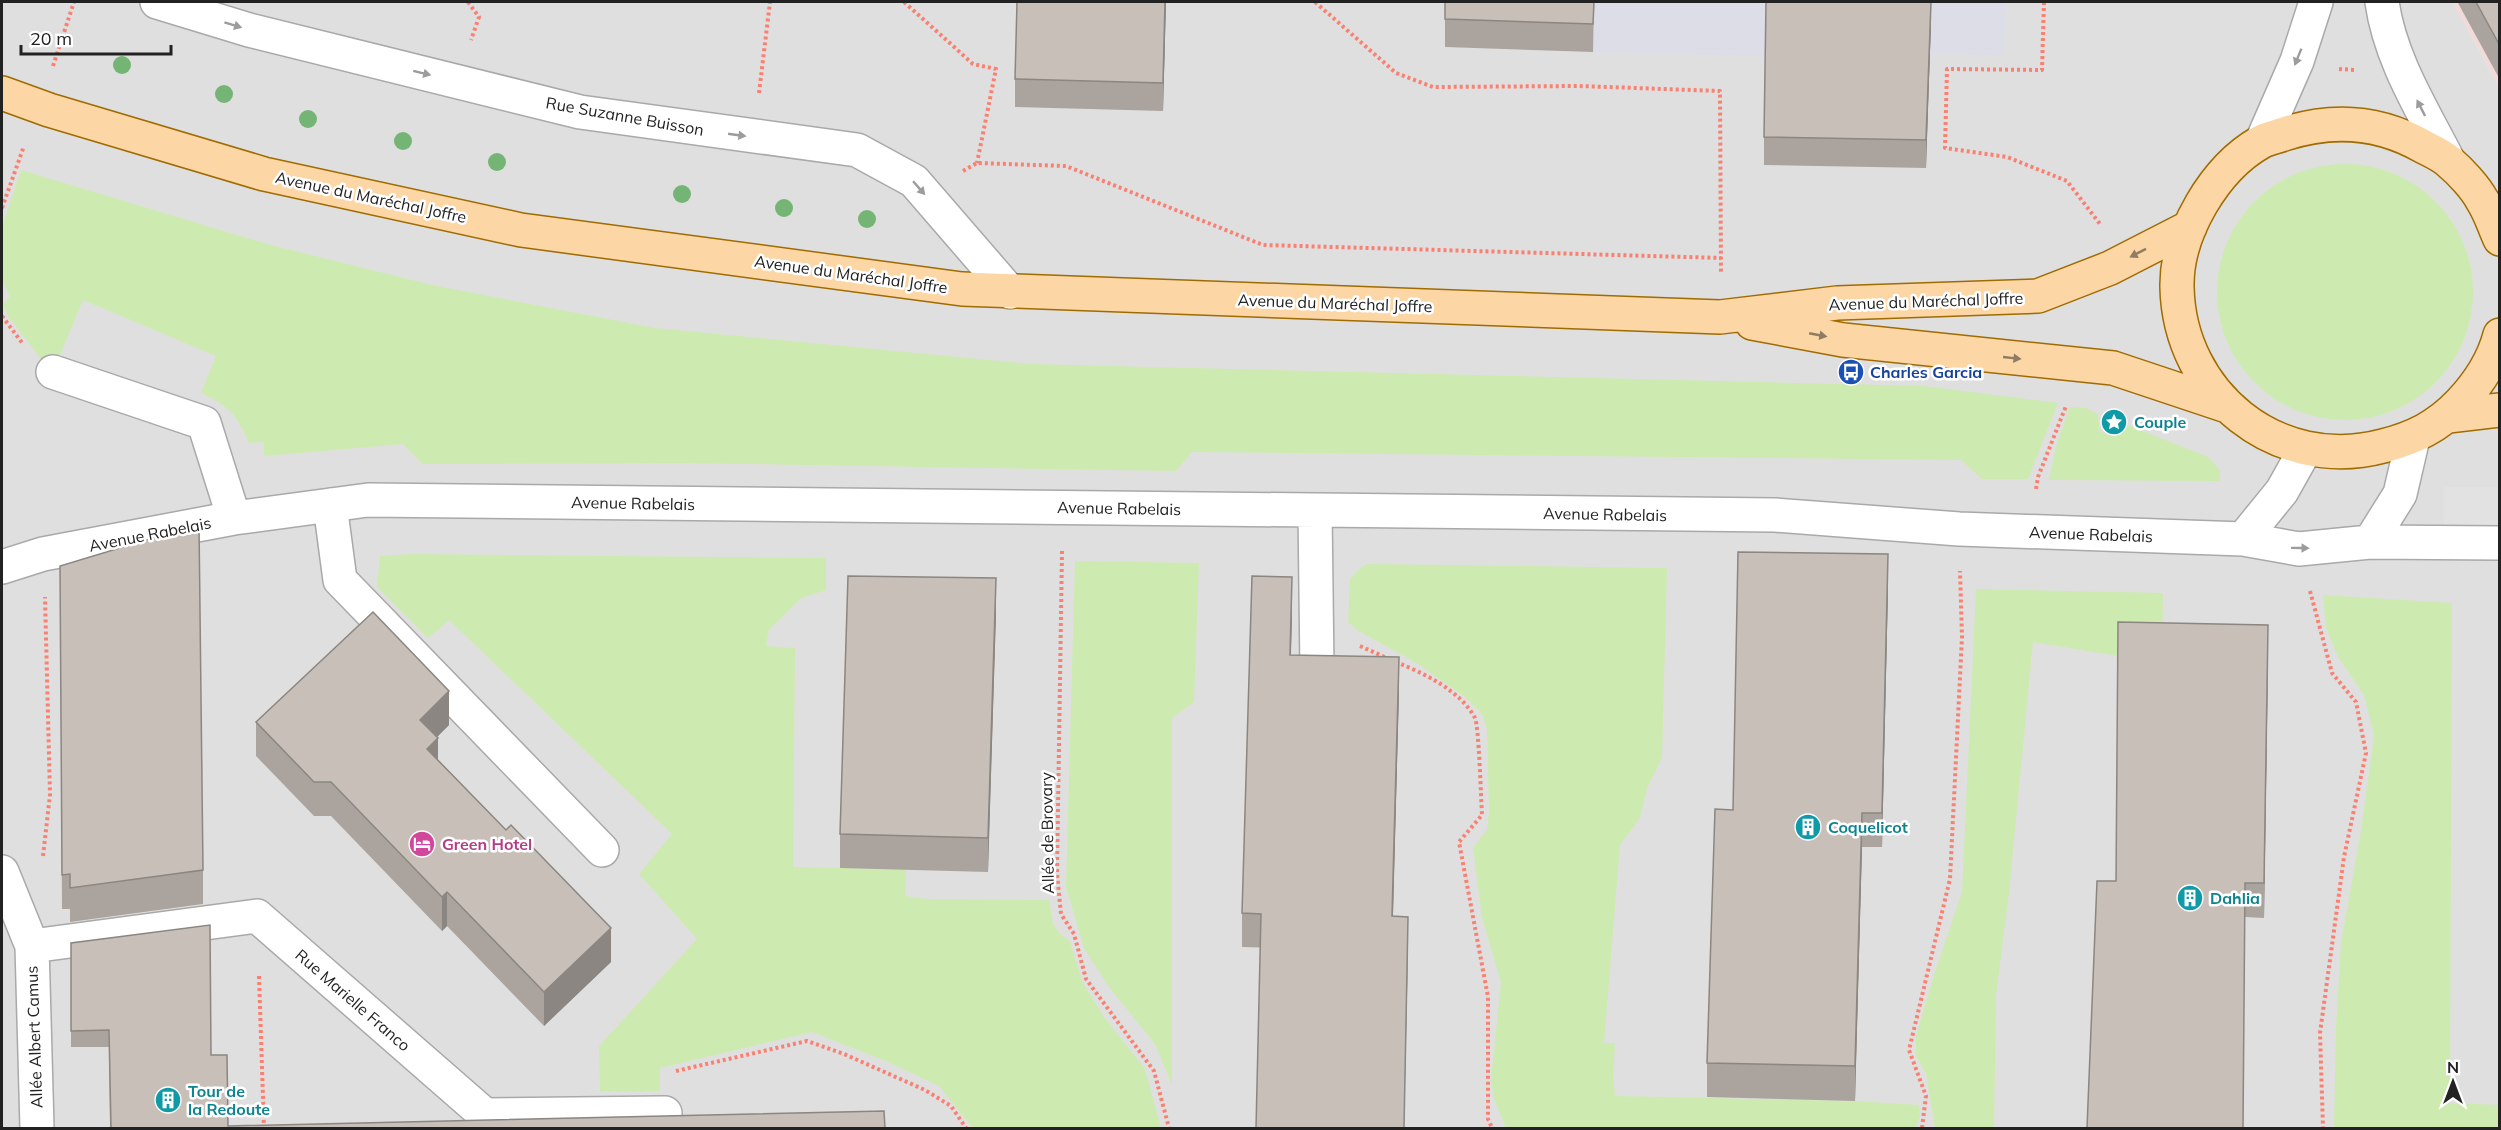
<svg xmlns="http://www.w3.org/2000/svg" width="2501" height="1130" viewBox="0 0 2501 1130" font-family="Mulish,sans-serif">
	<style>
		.residential { fill: #e0dfdf }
		.commercial { fill: #f2dad9 }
		.grass { fill: #cdebb0 }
		.parking { fill: #e2e2e2 }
		.plaza { fill: #dddde8 }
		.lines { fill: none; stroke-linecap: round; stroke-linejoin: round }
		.minor-casing { stroke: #a9a9a9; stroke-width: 36 }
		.major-casing { stroke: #a06b00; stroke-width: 36 }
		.path { stroke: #fa8072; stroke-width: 4; stroke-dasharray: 3 3; stroke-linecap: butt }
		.minor { stroke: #fff; stroke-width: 33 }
		.major { stroke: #fcd6a4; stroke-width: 33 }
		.tree { fill: #74b475 }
		.wall { fill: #aba49e }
		.shaded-wall { fill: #8b8681 }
		.building { fill: #c7bfb8; stroke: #8b8681; stroke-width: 1.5 }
		.oneway { fill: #9c9c9c }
		.oneway2 { fill: #8f7c63 }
		.labels { text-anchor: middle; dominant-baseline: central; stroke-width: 5; stroke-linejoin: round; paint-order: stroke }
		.street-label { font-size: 16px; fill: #222; stroke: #fff }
		.transit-label { font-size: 16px; font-weight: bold; fill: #164399; stroke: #fff; text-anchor: start }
		.culture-label { font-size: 16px; font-weight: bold; fill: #0d838f; stroke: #fff; text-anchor: start }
		.hotel-label { font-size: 16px; font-weight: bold; fill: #b23c85; stroke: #fff; text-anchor: start }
	</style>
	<rect width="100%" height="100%" fill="#f2efe9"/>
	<path class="residential" d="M2 2H2453L2499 87V1128H2Z"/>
	<path class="commercial" d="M2453 2H2499V87Z"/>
	<path class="grass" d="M2217 292a128 128 0 1 1 256 0a128 128 0 1 1-256 0Z
		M21 170 267 244 432 285 655 328 1031 364 1924 386 2058 403 2028 479H1982L1961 460 1192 452 1176 471 684 463 423 464 403 444 264 456V442L249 443C237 415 229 406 201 393L216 356 83 300 57 362 41 359 8 316 3 304 10 297 2 278V227Z
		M2070 407 2086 408 2098 414 2100 431C2110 438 2120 435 2125 424L2208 457 2220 470V481L2049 480 2056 446Z
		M411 554 826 558V590L801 598 769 630 766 646 795 648 793 867 906 869 905 896 927 899 1049 900 1053 924 1060 934 1070 941 1082 981 1104 1017 1145 1069 1161 1128H973L939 1086 888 1062 812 1032 660 1068V1091L600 1092 599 1046 697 939 639 874 672 834 449 620 428 638 377 587 380 556Z
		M1075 561 1199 563 1194 702 1172 718V1085L1155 1044 1109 987 1084 948 1066 887Z
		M1368 564 1667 568 1662 757 1647 789 1640 818 1620 845 1604 1043H1615L1613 1076 1615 1096 1855 1101 1919 1105 1920 1117 1915 1128H1506L1494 1099 1491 1080 1501 982 1482 918 1473 847 1487 830 1489 811 1487 730 1482 714 1465 697 1418 664 1357 630 1348 622 1350 579 1360 568Z
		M1976 589 2163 593 2162 657 2118 656 2033 642 2009 893 1996 995 1994 1128H1935L1926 1074 1916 1056V1036L1934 975 1962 892Z
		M2323 595 2452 603 2450 1103 2499 1105V1128H2334L2336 1027 2341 943 2361 830 2374 736 2364 695 2338 657 2326 628Z"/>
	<path class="parking" d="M2444 487H2499V535L2444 532Z"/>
	<path class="plaza" d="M1594 2H2006L2004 56 1930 53V21L1766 56 1593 52Z"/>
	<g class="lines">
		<defs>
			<path id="minor" d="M157 2 249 30 580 112 857 150 914 181 1010 292
				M2382 2C2390 59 2422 109 2448 160
				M2262 141 2297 61 2316 2
				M53 372 204 423 234 518
				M330 505 340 580 602 850
				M1315 510 1317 671
				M2243 539 2282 491 2305 450
				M2370 542 2500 543
				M2 567 43 554 234 518 368 500 1775 515 1959 529 2243 539 2299 549 2370 542 2400 494 2413 438
				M2 872 32 946 37 1128
				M32 946 257 916 485 1115 665 1113"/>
			<path id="major" d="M2 93 49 110 264 174 521 230 962 289 1720 317 1837 303 2038 296 2110 268 2190 227
				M2500 239C2494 226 2490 212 2482 200 2475 187 2460 171 2448 161 2441 155 2432 151 2424 147 2379 121 2333 118 2284 134 2276 137 2268 138 2261 142 2215 168 2176 233 2177 287 2179 394 2277 474 2383 446 2414 438 2437 427 2460 403 2478 384 2493 362 2500 335
				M1752 323 1843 340 2113 368 2227 406
				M2448 416 2500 410"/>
		</defs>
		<use href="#minor" class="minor-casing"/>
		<use href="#major" class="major-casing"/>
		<path class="path" d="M468 2 479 17 471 40
			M904 2 973 64 996 69 977 163
			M1315 2 1396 73 1433 87 1579 86 1720 91 1721 274
			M2044 2 2042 70 1947 69 1945 148 2007 157 2067 181 2100 224
			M53 66 74 2
			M2339 69 2356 70
			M759 93 770 2
			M963 171 977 163 1066 166 1263 245 1721 258
			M2 208 24 146
			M2 316 23 344
			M2036 489 2038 477 2066 406
			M1062 551 1057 873 1061 914 1074 934 1086 979 1154 1071 1169 1128
			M2310 591 2332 673 2356 702 2366 753 2344 857 2320 1033 2323 1128
			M1360 646 1389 659
			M1396 662C1423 673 1460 690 1475 718 1479 727 1481 800 1482 815L1459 842 1488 997V1119L1492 1128
			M43 856 50 795 45 597
			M259 976 264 1128
			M676 1071 807 1041 844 1054 925 1090 951 1106 966 1128
			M1922 1128 1926 1096 1909 1050 1950 879 1962 637 1960 571"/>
		<use href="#minor" class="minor"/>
		<use href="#major" class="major"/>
	</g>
	<g class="tree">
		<circle cx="122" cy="65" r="9"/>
		<circle cx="224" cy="94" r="9"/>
		<circle cx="308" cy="119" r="9"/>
		<circle cx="403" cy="141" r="9"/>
		<circle cx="497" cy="162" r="9"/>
		<circle cx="682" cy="194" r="9"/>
		<circle cx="784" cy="208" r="9"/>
		<circle cx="867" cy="219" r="9"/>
	</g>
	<path class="wall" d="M1166 2 1163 111 1015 107V79Z
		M1445 2H1594L1593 52 1445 47Z
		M2458 2H2499V78L2458 3Z
		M1931 21 1926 168 1764 165V137Z
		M60 566 203 870V904L70 922V909H62Z
		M1888 589 1882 847H1862L1855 1101 1707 1097V1063L1733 810Z
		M1292 611 1291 655 1399 691 1393 916 1408 951 1242 947V913Z
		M996 613 988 872 840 868V834Z
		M2268 659 2264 918 2245 917 2116 881Z
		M256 722 449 725 437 737 438 760 611 962 544 1026 447 926 442 931 331 816H314L256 756Z
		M210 925 110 1128 109 1047H71V943Z"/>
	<path class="shaded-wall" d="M1165 2H1166L1163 111V83Z
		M1931 2V21L1926 168V140Z
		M1888 554V589L1882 847V813Z
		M1292 577V611L1290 688V655Z
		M996 578V613L988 872V838Z
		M2268 625V659L2264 918V883Z
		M1399 657V691L1392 950V916Z
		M449 691V725L420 754V720Z
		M438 738V772L427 749Z
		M1862 813V847L1855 1101V1066Z
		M447 892V926L442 931V897Z
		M1408 917V951L1404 1128Z
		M611 928V962L544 1026V992Z"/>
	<path class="building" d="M1017 2H1165L1163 83 1015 79Z
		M1445 2H1594L1593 24 1445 19Z
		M1766 2H1931L1926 140 1764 137Z
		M2476 2H2499V44Z
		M199 524 203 870 70 888V874L62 875 60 566Z
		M1738 552 1888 554 1882 813H1862L1855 1066 1707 1063 1715 809 1733 810Z
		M848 576 996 578 988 838 840 834Z
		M1252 576 1292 577 1290 655 1399 657 1392 916 1408 917 1404 1128H1256L1261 914 1242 913Z
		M373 612 449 691 420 720 438 738 427 749 506 830 511 825 611 928 544 992 447 892 442 897 331 782H314L256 722Z
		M2118 622 2268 625 2264 883H2245L2243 1128H2087L2097 881H2116Z
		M210 925 211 1055H227L228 1126 884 1111 885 1128H111L109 1030 71 1031V943Z"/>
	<defs><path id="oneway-solid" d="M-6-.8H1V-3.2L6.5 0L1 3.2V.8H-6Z" transform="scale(1.5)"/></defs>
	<g class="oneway">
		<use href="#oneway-solid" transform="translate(233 25) rotate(17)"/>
		<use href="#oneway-solid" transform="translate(2298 57) rotate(112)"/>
		<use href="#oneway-solid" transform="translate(422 73) rotate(14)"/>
		<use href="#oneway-solid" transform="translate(2421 108) rotate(-117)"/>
		<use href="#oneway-solid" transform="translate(737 135) rotate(8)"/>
		<use href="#oneway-solid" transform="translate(919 188) rotate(49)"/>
		<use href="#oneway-solid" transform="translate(2300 548) rotate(1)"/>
	</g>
	<g class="oneway2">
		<use href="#oneway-solid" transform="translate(2138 253) rotate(153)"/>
		<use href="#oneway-solid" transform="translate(1818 335) rotate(11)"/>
		<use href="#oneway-solid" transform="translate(2012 358) rotate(6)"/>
	</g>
	<defs>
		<symbol id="bus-disc" viewBox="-11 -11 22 22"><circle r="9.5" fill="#1a4fb4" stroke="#fff"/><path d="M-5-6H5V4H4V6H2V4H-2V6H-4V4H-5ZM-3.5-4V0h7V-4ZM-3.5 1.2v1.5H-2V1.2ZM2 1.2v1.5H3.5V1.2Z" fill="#fff"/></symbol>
		<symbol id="sight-disc" viewBox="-11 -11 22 22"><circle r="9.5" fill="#0f9aa8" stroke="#fff"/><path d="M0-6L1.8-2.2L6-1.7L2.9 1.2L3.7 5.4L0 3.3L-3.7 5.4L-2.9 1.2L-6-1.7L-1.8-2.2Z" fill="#fff"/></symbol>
		<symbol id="building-disc" viewBox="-11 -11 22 22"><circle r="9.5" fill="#0f9aa8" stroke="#fff"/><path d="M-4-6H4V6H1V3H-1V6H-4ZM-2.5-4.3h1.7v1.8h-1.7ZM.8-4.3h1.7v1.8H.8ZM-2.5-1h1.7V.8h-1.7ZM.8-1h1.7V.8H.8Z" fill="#fff"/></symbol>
		<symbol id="hotel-disc" viewBox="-11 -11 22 22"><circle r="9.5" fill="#d1479c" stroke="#fff"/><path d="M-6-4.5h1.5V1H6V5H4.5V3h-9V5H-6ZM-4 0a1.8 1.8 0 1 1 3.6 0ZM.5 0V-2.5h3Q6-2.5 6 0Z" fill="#fff"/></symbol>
	</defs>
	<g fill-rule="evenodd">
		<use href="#bus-disc" x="1836" y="357" width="30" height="30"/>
		<use href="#sight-disc" x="2099" y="407" width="30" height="30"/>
		<use href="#building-disc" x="1793" y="812" width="30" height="30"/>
		<use href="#hotel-disc" x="407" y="829" width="30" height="30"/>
		<use href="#building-disc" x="2175" y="883" width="30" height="30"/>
		<use href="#building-disc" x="153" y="1085" width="30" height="30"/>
	</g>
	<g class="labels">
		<g class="street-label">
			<text transform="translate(625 116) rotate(10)">Rue Suzanne Buisson</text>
			<text transform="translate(371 197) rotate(12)">Avenue du Maréchal Joffre</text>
			<text transform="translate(851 274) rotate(8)">Avenue du Maréchal Joffre</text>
			<text transform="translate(1926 301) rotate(-2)">Avenue du Maréchal Joffre</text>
			<text transform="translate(1335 303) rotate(2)">Avenue du Maréchal Joffre</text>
			<text transform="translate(633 503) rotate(1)">Avenue Rabelais</text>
			<text transform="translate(1119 508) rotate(1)">Avenue Rabelais</text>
			<text transform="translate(1605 514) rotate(1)">Avenue Rabelais</text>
			<text transform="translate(150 534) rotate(-11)">Avenue Rabelais</text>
			<text transform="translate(2091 534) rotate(2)">Avenue Rabelais</text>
			<text transform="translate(1047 833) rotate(-91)">Allée de Brovary</text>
			<text transform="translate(353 1000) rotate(41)">Rue Marielle Franco</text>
			<text transform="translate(34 1037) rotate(-92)">Allée Albert Camus</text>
		</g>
		<g class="transit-label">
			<text x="1870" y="372">Charles Garcia</text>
		</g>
		<g class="culture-label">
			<text x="2134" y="422">Couple</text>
			<text x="1828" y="827">Coquelicot</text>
			<text x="2210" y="898">Dahlia</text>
			<text x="188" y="1091">Tour de<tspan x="188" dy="18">la Redoute</tspan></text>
		</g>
		<g class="hotel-label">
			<text x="442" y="844">Green Hotel</text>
		</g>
	</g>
	<rect width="2501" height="1130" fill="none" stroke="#222222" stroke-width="6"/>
	<g transform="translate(2453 1082)" stroke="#ffffff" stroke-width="4.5" paint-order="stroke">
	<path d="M0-4.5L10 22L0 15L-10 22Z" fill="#222222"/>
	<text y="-9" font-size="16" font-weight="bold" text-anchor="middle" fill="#222222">N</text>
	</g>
	<path d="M21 45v9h150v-9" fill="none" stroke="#222222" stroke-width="3"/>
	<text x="30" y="45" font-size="18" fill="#222222" stroke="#ffffff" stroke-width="4.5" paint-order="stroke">20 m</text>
</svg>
